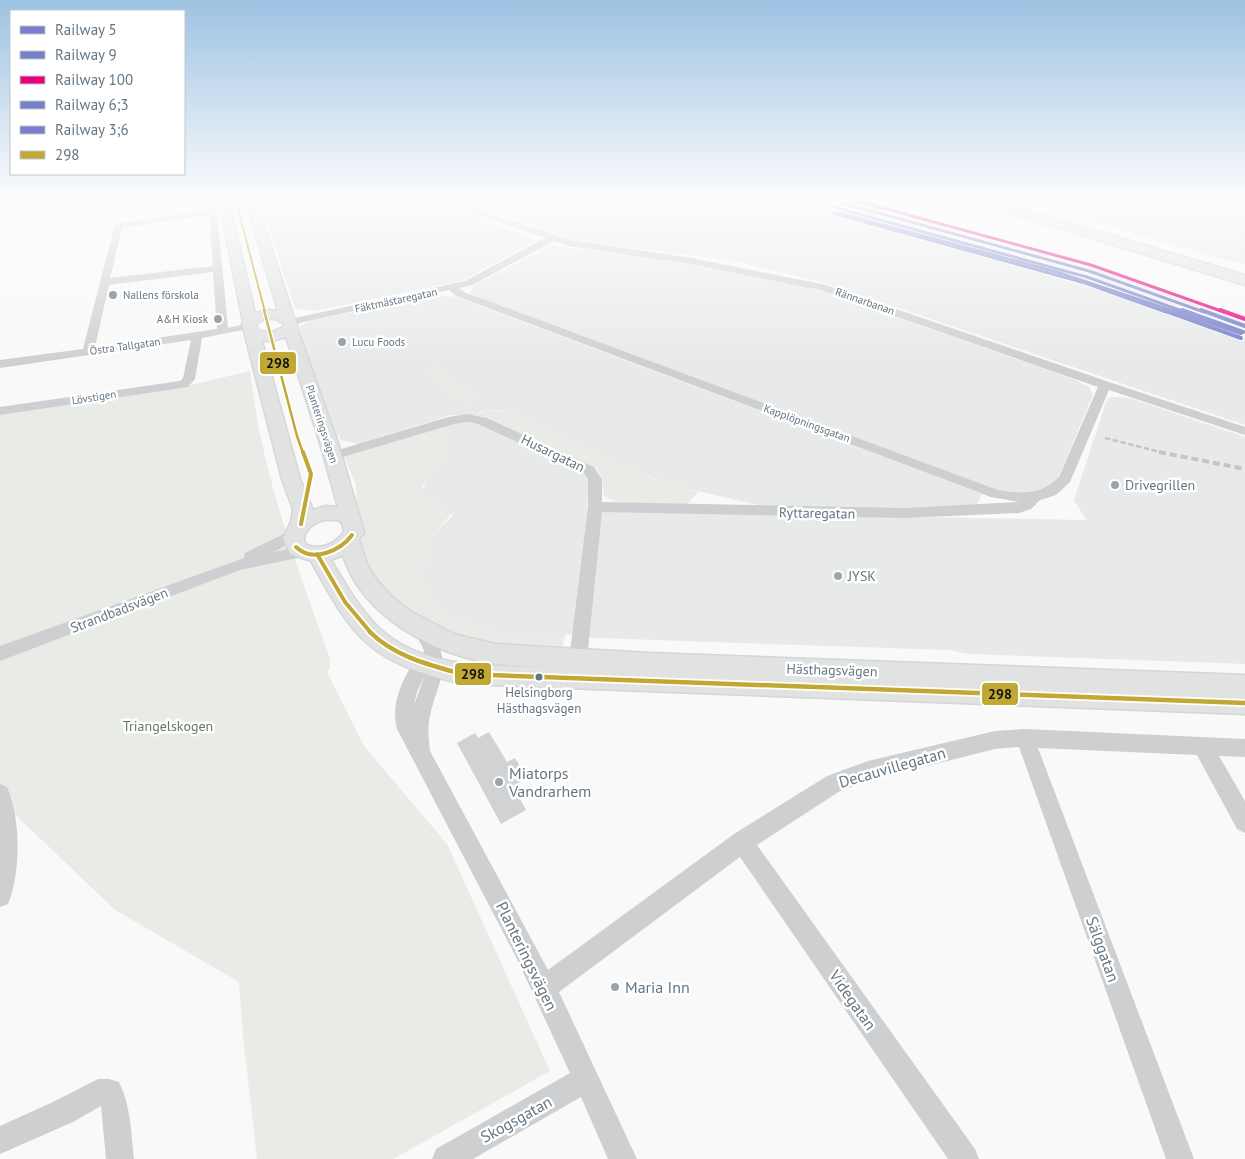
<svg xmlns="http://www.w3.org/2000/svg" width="1245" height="1159" viewBox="0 0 1245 1159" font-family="'PT Sans',sans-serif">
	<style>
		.built { fill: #e8e9e9 }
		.green { fill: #e8ebe6 }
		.building { fill: #d0d2d3 }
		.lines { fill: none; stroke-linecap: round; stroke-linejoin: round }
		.major-casing { stroke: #d5d6d7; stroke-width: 3 }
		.highway-casing { stroke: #d5d6d6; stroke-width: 3 }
		.minor { fill: #cecfd0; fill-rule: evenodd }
		.major { fill: #e1e2e2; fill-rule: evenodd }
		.highway { fill: #e1e2e2; fill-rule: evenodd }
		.rail-far1 { stroke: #c3c5c6; stroke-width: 2.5; stroke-dasharray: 5.5 2.5; stroke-linecap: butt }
		.rail { stroke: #c3c5c6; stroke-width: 4; stroke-dasharray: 7 4; stroke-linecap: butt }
		.bus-1-far3-casing { stroke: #fff; stroke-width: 4 }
		.bus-1-far2-casing { stroke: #fff; stroke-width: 5 }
		.bus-1-far1-casing { stroke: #fff; stroke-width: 8 }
		.bus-1-casing { stroke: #fff; stroke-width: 8 }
		.bus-1-far3 { stroke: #c1a834; stroke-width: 2 }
		.bus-1-far2 { stroke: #c1a834; stroke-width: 2.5 }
		.bus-1-far1 { stroke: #c1a834; stroke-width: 4 }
		.bus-1 { stroke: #c1a834; stroke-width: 4.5 }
		.rail-1-far1-casing { stroke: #fff; stroke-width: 5 }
		.rail-1-casing { stroke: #fff; stroke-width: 6 }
		.rail-2-far1-casing { stroke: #fff; stroke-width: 5 }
		.rail-2-casing { stroke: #fff; stroke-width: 6 }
		.rail-3-far1-casing { stroke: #fff; stroke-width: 5 }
		.rail-3-casing { stroke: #fff; stroke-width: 6 }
		.rail-4-far1-casing { stroke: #fff; stroke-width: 5 }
		.rail-4-casing { stroke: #fff; stroke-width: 6 }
		.rail-5-far1-casing { stroke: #fff; stroke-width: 5 }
		.rail-5-casing { stroke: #fff; stroke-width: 6 }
		.rail-1-far1 { stroke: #767fc8; stroke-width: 3 }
		.rail-1 { stroke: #767fc8; stroke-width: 4 }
		.rail-2-far1 { stroke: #767fc8; stroke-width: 3 }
		.rail-2 { stroke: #767fc8; stroke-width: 4 }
		.rail-3-far1 { stroke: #e5007d; stroke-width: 3 }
		.rail-3 { stroke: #e5007d; stroke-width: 4 }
		.rail-4-far1 { stroke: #767fc8; stroke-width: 3 }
		.rail-4 { stroke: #767fc8; stroke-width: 4 }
		.rail-5-far1 { stroke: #767fc8; stroke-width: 3 }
		.rail-5 { stroke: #767fc8; stroke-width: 4 }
		.poi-dot { fill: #99a4ac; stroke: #fff; stroke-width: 2 }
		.bus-dot { fill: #657683; stroke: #fff; stroke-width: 2 }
		.labels { text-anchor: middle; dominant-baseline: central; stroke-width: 5; stroke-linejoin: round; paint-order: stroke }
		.far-poi-label { font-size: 11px; fill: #657683; stroke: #fff; text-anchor: start }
		.far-street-label { font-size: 11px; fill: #657683; stroke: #fff }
		.bus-label { font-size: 13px; fill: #657683; stroke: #fff }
		.street-label { font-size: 14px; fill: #657683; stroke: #fff }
		.poi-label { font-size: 14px; fill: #657683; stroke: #fff; text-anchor: start }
		.park-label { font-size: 14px; fill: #687a64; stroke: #fff }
		.near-street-label { font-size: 16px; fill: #657683; stroke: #fff }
		.near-poi-label { font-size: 16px; fill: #657683; stroke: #fff; text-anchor: start }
		.line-badge { stroke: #fff; stroke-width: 2 }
		.pale-badge-label { font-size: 14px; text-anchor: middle; font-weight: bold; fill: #111 }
	</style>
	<rect width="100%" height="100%" fill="#f9f9f9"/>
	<path class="built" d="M260 201H433L525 235 533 240 532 243 461 281 314 311 295 308Z
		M461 201H853L1025 246 1106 270 1245 317V425L818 281 733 261 573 240Z
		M552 246 650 257 736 270 822 291 1073 379 1089 387 1093 395 1056 483 1041 492 1013 494 995 489 476 297 470 292 474 285Z
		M435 295 456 297 982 494 976 506 903 510 766 507 672 485 638 472 509 412 496 410 482 411 475 415H451L358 444 340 440 339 435 333 436 299 329 300 326 310 321Z
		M1114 397 1130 398 1245 437V664L969 654 947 650 596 638 566 634 476 631 478 626 455 619 437 609 421 573 432 536 453 515 427 498 423 492 426 478 451 458 440 449 442 436 446 432 442 427 449 424 470 422 482 424 583 471 589 479 587 511 1086 520 1074 500 1106 402 1108 398Z"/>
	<path class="green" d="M1020 201H1245V265Z
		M438 365 453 379 477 395 479 398 477 401 468 405 447 392 427 370Z
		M250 371C254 395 256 419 262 443 278 517 305 588 330 659V669L327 672 364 746 447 844 550 1071 393 1159H257L243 1036 239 982 115 910 0 800V415L187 386Z
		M487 410 509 412 654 479 698 492 687 505 617 502 604 496 602 478 596 468 490 419 475 415Z
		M442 427 448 430 442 436 440 449 452 458C416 486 410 489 453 512L432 536 421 572 437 609 455 619 478 626 477 631 566 634 561 651 535 652 451 636 400 606 382 587 363 556 357 521 356 485 344 457Z"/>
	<path class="building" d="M489 732 507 762 515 758 527 778 513 786 526 810 501 824 457 743 475 733 478 738Z"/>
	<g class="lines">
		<defs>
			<path id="major" d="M219 201H229L255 313 269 310 278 311 246 201H256L294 318 297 322V328L338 443 364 532 359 540 367 564 376 579 392 597 412 612 454 634 495 644 649 653 1245 675V714L462 684C371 662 355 642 311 561L290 554 283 538 291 522 293 509 282 479 242 324 243 322ZM265 319H275L283 323V327L272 332 259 331 256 324ZM286 337 320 443 338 507 326 506 313 510 300 479 262 341H272ZM323 520H338L342 523 344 532C335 544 320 551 305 544 301 531 312 525 323 520ZM343 555C362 617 435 655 496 664 516 666 537 666 557 667 498 665 426 672 379 628 359 608 345 584 331 560Z"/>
			<path id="highway" d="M978 201H996L1245 275V285L979 204Z"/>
		</defs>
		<use href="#major" class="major-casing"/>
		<use href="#highway" class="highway-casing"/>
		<path class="minor" d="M204 201H212L217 212 228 328 249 323 253 324 254 326 253 328 202 338 195 379 188 387 0 415V407L180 381 183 378 191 340 0 368V360L83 349 115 224 208 210ZM209 215 213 266 110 278 122 228ZM213 272 217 329 95 347 109 285Z
			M442 201H453L570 240 692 258 826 285 1109 382 1245 427V435L1109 390 1070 482 1056 495 1040 500 1031 509 1019 513 905 518 602 512 587 660 584 665 578 667 572 665 569 660 588 507V479L584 473 478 424 468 422 454 424 333 460 328 459 326 456 328 453 448 417 468 414 487 418 594 467 602 479V502L905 508 1019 502 991 497 456 296 449 290 290 325 286 324 285 322 290 319 465 281 545 238ZM554 241 568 246 692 264 820 290 1098 387 1059 477C1042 495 1021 494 998 490L464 292 459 288 472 285Z
			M294 529 299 530 302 534 299 538 274 552 301 546 307 548 309 552 307 556 240 570 0 661V646L244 558 245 553Z
			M423 624 429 626C454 670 440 672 430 716 427 728 429 739 430 751L548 970 734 834 827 776 868 761 995 731 1025 729 1245 739V757L1219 756 1245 801V833L1237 829 1197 755 1038 748 1194 1159H1166L1019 747 995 749 868 781 840 791 757 845 975 1149 979 1159H948L740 857 559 992 637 1159H608L581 1097 473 1159H432L436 1149 570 1073 516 957 397 729C390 702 403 680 416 658L425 656 423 648 414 631 417 626ZM425 675 414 705 417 692Z
			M0 784 7 787C21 819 21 872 8 904L0 907Z
			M98 1079H109L119 1082C131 1106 131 1133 134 1159H106L101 1106 73 1122 0 1154V1126L53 1102Z"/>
		<use href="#major" class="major"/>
		<use href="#highway" class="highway"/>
		<path class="rail-far1" d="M1105 438 1164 453"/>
		<path class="rail" d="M1159 452 1245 469"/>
		<defs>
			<path id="bus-1-far3" d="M236 201 265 312"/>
			<path id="bus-1-far2" d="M264 310 297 436 303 453"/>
			<path id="bus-1-far1" d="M301 524 311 474 303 452
				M296 547C313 563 340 551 352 535
				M317 554 345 602 371 633"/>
			<path id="bus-1" d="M370 632C395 657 430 665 462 674L1245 703"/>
		</defs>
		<use href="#bus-1-far3" class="bus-1-far3-casing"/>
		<use href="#bus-1-far2" class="bus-1-far2-casing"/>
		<use href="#bus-1-far1" class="bus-1-far1-casing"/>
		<use href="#bus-1" class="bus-1-casing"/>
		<use href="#bus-1-far3" class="bus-1-far3"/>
		<use href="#bus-1-far2" class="bus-1-far2"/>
		<use href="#bus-1-far1" class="bus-1-far1"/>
		<use href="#bus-1" class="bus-1"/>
		<defs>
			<path id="rail-1-far1" d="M835 201 1089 271 1204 312"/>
			<path id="rail-1" d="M1201 310 1245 326"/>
			<path id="rail-2-far1" d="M833 207 1087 277 1185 312"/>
			<path id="rail-2" d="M1182 310 1243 332"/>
			<path id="rail-3-far1" d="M857 201 1091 265 1224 312"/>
			<path id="rail-3" d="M1220 310 1245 319"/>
			<path id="rail-4-far1" d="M832 213 1085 283 1166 312"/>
			<path id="rail-4" d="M1163 310 1241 338"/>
			<path id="rail-5-far1" d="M839 213 1057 272 1176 312"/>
			<path id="rail-5" d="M1173 310 1241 333"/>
		</defs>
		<use href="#rail-1-far1" class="rail-1-far1-casing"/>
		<use href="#rail-1" class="rail-1-casing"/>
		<use href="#rail-2-far1" class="rail-2-far1-casing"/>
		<use href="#rail-2" class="rail-2-casing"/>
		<use href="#rail-3-far1" class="rail-3-far1-casing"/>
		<use href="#rail-3" class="rail-3-casing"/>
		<use href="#rail-4-far1" class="rail-4-far1-casing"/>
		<use href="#rail-4" class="rail-4-casing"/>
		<use href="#rail-5-far1" class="rail-5-far1-casing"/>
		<use href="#rail-5" class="rail-5-casing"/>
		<use href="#rail-1-far1" class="rail-1-far1"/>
		<use href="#rail-1" class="rail-1"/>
		<use href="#rail-2-far1" class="rail-2-far1"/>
		<use href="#rail-2" class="rail-2"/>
		<use href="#rail-3-far1" class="rail-3-far1"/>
		<use href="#rail-3" class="rail-3"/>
		<use href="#rail-4-far1" class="rail-4-far1"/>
		<use href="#rail-4" class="rail-4"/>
		<use href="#rail-5-far1" class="rail-5-far1"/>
		<use href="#rail-5" class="rail-5"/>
	</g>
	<linearGradient id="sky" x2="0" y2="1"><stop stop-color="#9dc2e2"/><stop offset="0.55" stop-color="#fcfcfc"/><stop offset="1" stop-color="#fcfcfc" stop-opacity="0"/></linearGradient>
	<rect width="1245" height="363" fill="url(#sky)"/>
	<g class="poi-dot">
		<circle cx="113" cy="295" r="5"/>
		<circle cx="218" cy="319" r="5"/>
		<circle cx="342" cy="342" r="5"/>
		<circle cx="1115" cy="485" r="5"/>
		<circle cx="838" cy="576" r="5"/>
		<circle cx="499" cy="782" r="5"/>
		<circle cx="615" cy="987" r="5"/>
	</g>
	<circle class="bus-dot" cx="539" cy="677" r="4.5"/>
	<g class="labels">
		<g class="far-poi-label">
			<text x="123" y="295">Nallens förskola</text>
			<text x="208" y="319" text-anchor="end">A&amp;H Kiosk</text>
			<text x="352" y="342">Lucu Foods</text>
		</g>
		<g class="far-street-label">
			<text transform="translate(396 300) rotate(-12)">Fäktmästaregatan</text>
			<text transform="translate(865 301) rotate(19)">Rännarbanan</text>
			<text transform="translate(125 346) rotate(-8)">Östra Tallgatan</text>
			<text transform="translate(94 397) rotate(-9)">Lövstigen</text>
			<text transform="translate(807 423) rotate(20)">Kapplöpningsgatan</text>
			<text transform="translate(322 424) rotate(72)">Planteringsvägen</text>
		</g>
		<g class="bus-label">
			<text x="539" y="692">Helsingborg<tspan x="539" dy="16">Hästhagsvägen</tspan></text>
		</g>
		<g class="street-label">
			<text transform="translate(553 453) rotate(26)">Husargatan</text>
			<text transform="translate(817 513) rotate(1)">Ryttaregatan</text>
			<text transform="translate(119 610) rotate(-21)">Strandbadsvägen</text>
			<text transform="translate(832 670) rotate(2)">Hästhagsvägen</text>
		</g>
		<g class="poi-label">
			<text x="1125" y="485">Drivegrillen</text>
			<text x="848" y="576">JYSK</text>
		</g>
		<g class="park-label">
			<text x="168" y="726">Triangelskogen</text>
		</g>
		<g class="near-street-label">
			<text transform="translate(892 767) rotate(-16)">Decauvillegatan</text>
			<text transform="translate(1103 949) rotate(70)">Sälggatan</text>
			<text transform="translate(527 956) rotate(64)">Planteringsvägen</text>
			<text transform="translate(853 1000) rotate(55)">Videgatan</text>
			<text transform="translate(516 1119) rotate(-29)">Skogsgatan</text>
		</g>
		<g class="near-poi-label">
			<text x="509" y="773">Miatorps<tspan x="509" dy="18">Vandrarhem</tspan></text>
			<text x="625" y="987">Maria Inn</text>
		</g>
	</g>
	<g class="line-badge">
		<rect x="259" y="351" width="38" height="24" rx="5" fill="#c1a834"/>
		<rect x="454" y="662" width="38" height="24" rx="5" fill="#c1a834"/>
		<rect x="981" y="682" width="38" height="24" rx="5" fill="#c1a834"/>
	</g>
	<g class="pale-badge-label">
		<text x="278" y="368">298</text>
		<text x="473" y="679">298</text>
		<text x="1000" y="699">298</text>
	</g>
	<rect x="10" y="10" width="175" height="165" fill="#ffffff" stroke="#c1c8cd"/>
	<rect x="20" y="26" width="25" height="8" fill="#767fc8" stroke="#c1c8cd"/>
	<text x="55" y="35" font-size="15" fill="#657683">Railway 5</text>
	<rect x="20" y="51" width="25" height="8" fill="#767fc8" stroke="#c1c8cd"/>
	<text x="55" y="60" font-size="15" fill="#657683">Railway 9</text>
	<rect x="20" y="76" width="25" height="8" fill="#e5007d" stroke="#c1c8cd"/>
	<text x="55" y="85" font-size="15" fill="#657683">Railway 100</text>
	<rect x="20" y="101" width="25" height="8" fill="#767fc8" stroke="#c1c8cd"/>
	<text x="55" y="110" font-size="15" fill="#657683">Railway 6;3</text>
	<rect x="20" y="126" width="25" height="8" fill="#767fc8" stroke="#c1c8cd"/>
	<text x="55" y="135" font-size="15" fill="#657683">Railway 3;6</text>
	<rect x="20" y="151" width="25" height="8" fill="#c1a834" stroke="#c1c8cd"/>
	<text x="55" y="160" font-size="15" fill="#657683">298</text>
</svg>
